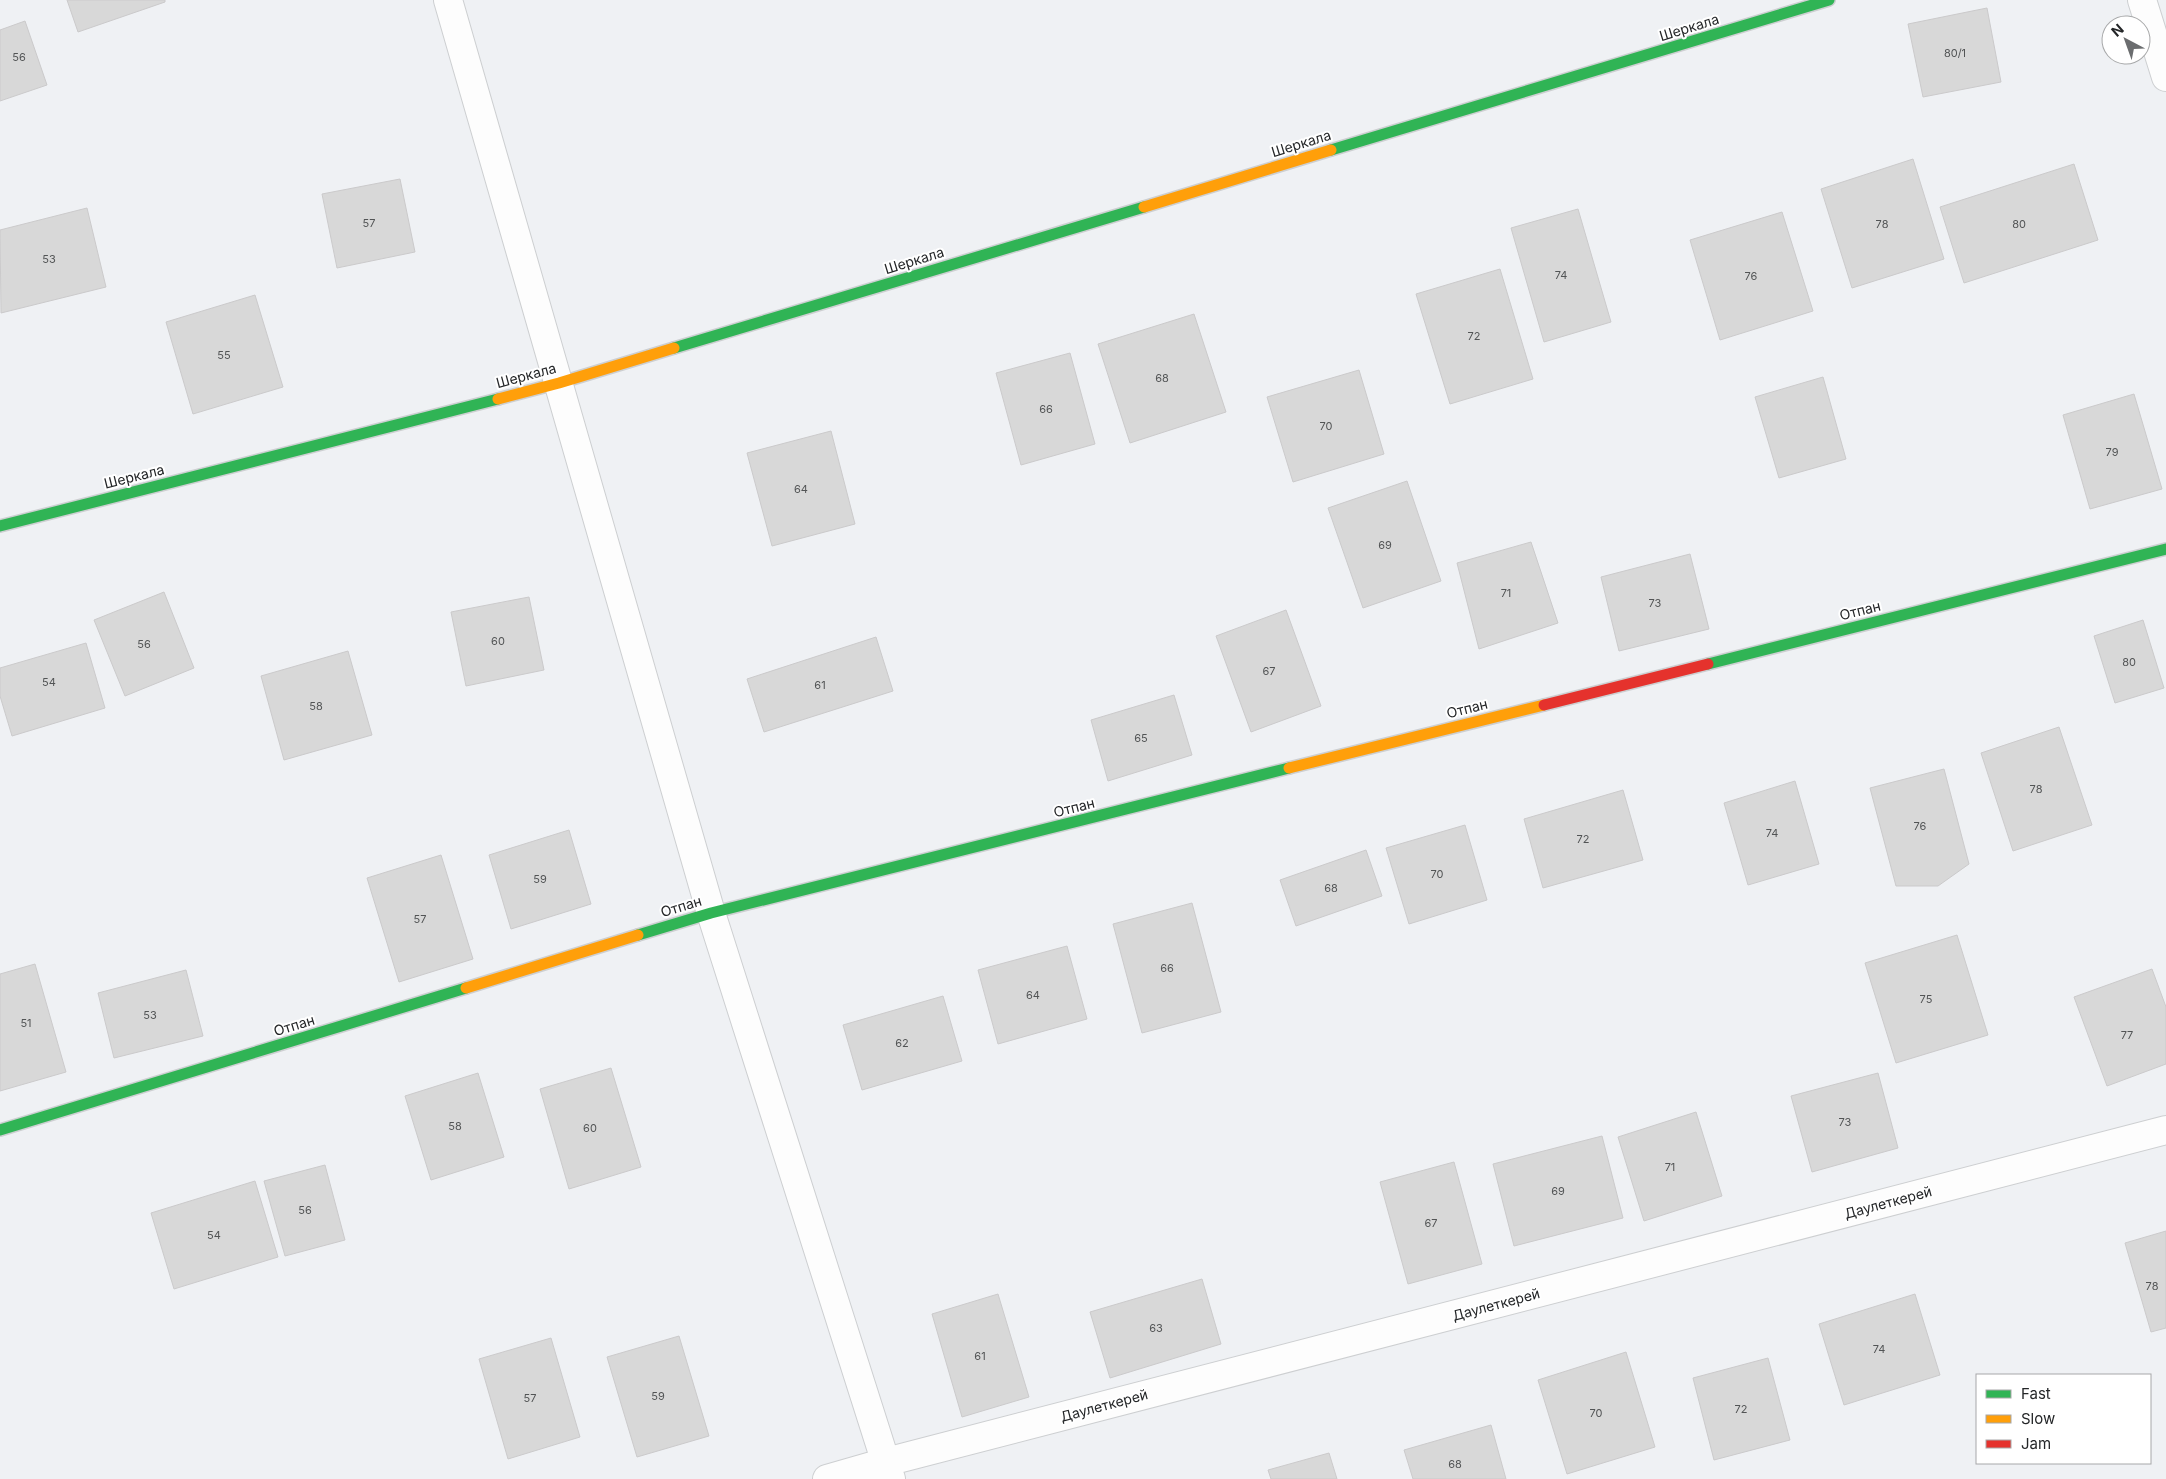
<svg xmlns="http://www.w3.org/2000/svg" width="2166" height="1479" viewBox="0 0 2166 1479" font-family="Inter,sans-serif">
	<style>
		.building { fill: #d8d8d8; stroke: #cbcacb }
		.lines { fill: none; stroke-linecap: round; stroke-linejoin: round }
		.street-casing { stroke: #cdcfd1; stroke-width: 30 }
		.fast-casing { stroke: #cdcfd1; stroke-width: 14 }
		.slow-casing { stroke: #cdcfd1; stroke-width: 14 }
		.jam-casing { stroke: #cdcfd1; stroke-width: 14 }
		.street { stroke: #fdfdfd; stroke-width: 28 }
		.fast { stroke: #30b455; stroke-width: 11 }
		.slow { stroke: #ff9f0a; stroke-width: 11 }
		.jam { stroke: #e5322d; stroke-width: 11 }
		.labels { text-anchor: middle; dominant-baseline: central; stroke-width: 4; stroke-linejoin: round; paint-order: stroke }
		.number-label { font-size: 11px; fill: #525455 }
		.street-label { font-size: 14px; fill: #242628; stroke: #fff }
	</style>
	<rect width="100%" height="100%" fill="#eff1f4"/>
	<path class="building" d="M67 0H165V2L78 32Z
		M1987 8 2001 82 1923 97 1908 24Z
		M25 21 47 85 0 101V30Z
		M1913 159 1944 259 1852 288 1821 189Z
		M2074 164 2098 240 1964 283 1940 207Z
		M400 179 415 252 337 268 322 194Z
		M87 208 106 287 1 313 0 230Z
		M1578 209 1611 322 1544 342 1511 228Z
		M1782 212 1813 311 1720 340 1690 240Z
		M1500 269 1533 379 1450 404 1416 294Z
		M255 295 283 387 193 414 166 322Z
		M1194 314 1226 412 1130 443 1098 344Z
		M1070 353 1095 444 1021 465 996 373Z
		M1359 370 1384 454 1293 482 1267 397Z
		M1823 377 1846 459 1779 478 1755 397Z
		M2134 394 2162 489 2090 509 2063 415Z
		M831 431 855 524 772 546 747 453Z
		M1407 481 1441 581 1363 608 1328 508Z
		M1531 542 1558 623 1479 649 1457 563Z
		M1690 554 1709 629 1619 651 1601 577Z
		M164 592 194 668 125 696 94 620Z
		M529 597 544 670 466 686 451 612Z
		M1286 610 1321 706 1251 732 1216 636Z
		M2143 620 2164 688 2115 703 2094 636Z
		M876 637 893 691 764 732 747 679Z
		M86 643 105 708 12 736 0 696V668Z
		M348 651 372 735 284 760 261 676Z
		M1174 695 1192 755 1108 781 1091 720Z
		M2059 727 2092 825 2013 851 1981 753Z
		M1944 769 1969 864 1938 886H1896L1870 788Z
		M1795 781 1819 864 1748 885 1724 803Z
		M1623 790 1643 860 1543 888 1524 819Z
		M1465 825 1487 900 1409 924 1386 848Z
		M569 830 591 904 511 929 489 855Z
		M1366 850 1382 896 1296 926 1280 880Z
		M441 855 473 959 399 982 367 878Z
		M1192 903 1221 1012 1142 1033 1113 924Z
		M1957 935 1988 1035 1896 1063 1865 963Z
		M1067 946 1087 1019 998 1044 978 970Z
		M35 964 66 1072 0 1091V974Z
		M2152 969 2166 1007V1064L2107 1086 2074 997Z
		M186 970 203 1036 114 1058 98 993Z
		M943 996 962 1061 862 1090 843 1025Z
		M611 1068 641 1167 569 1189 540 1089Z
		M478 1073 504 1157 431 1180 405 1096Z
		M1878 1073 1898 1148 1812 1172 1791 1096Z
		M1696 1112 1722 1196 1644 1221 1618 1137Z
		M1602 1136 1623 1218 1514 1246 1493 1164Z
		M1454 1162 1482 1264 1408 1284 1380 1182Z
		M325 1165 345 1240 285 1256 264 1181Z
		M255 1181 278 1257 174 1289 151 1213Z
		M2166 1231V1328L2151 1332 2125 1243Z
		M1202 1279 1221 1344 1110 1378 1090 1312Z
		M998 1294 1029 1397 962 1417 932 1314Z
		M1915 1294 1940 1375 1844 1405 1819 1324Z
		M679 1336 709 1436 637 1457 607 1357Z
		M551 1338 580 1437 508 1459 479 1359Z
		M1626 1352 1655 1447 1567 1474 1538 1380Z
		M1768 1358 1790 1440 1714 1460 1693 1378Z
		M1491 1425 1506 1479H1413L1404 1450Z
		M1329 1453 1337 1479H1271L1268 1470Z"/>
	<g class="lines">
		<defs>
			<path id="street" d="M448 0 711 913 891 1479
				M2142 0 2166 77
				M827 1479 886 1462 2166 1130"/>
			<path id="fast" d="M1331 150 1829 0
				M674 348 1144 207
				M0 526 498 399
				M1708 664 2166 549
				M638 935 711 913 1289 768
				M0 1130 466 988"/>
			<path id="slow" d="M1144 207 1331 150
				M498 399 559 383 674 348
				M1289 768 1544 705
				M466 988 638 935"/>
			<path id="jam" d="M1544 705 1708 664"/>
		</defs>
		<use href="#street" class="street-casing"/>
		<use href="#fast" class="fast-casing"/>
		<use href="#slow" class="slow-casing"/>
		<use href="#jam" class="jam-casing"/>
		<use href="#street" class="street"/>
		<use href="#fast" class="fast"/>
		<use href="#slow" class="slow"/>
		<use href="#jam" class="jam"/>
	</g>
	<g class="labels">
		<g class="number-label">
			<text x="1955" y="53">80/1</text>
			<text x="19" y="57">56</text>
			<text x="369" y="223">57</text>
			<text x="1882" y="224">78</text>
			<text x="2019" y="224">80</text>
			<text x="49" y="259">53</text>
			<text x="1561" y="275">74</text>
			<text x="1751" y="276">76</text>
			<text x="1474" y="336">72</text>
			<text x="224" y="355">55</text>
			<text x="1162" y="378">68</text>
			<text x="1046" y="409">66</text>
			<text x="1326" y="426">70</text>
			<text x="2112" y="452">79</text>
			<text x="801" y="489">64</text>
			<text x="1385" y="545">69</text>
			<text x="1506" y="593">71</text>
			<text x="1655" y="603">73</text>
			<text x="498" y="641">60</text>
			<text x="144" y="644">56</text>
			<text x="2129" y="662">80</text>
			<text x="1269" y="671">67</text>
			<text x="49" y="682">54</text>
			<text x="820" y="685">61</text>
			<text x="316" y="706">58</text>
			<text x="1141" y="738">65</text>
			<text x="2036" y="789">78</text>
			<text x="1920" y="826">76</text>
			<text x="1772" y="833">74</text>
			<text x="1583" y="839">72</text>
			<text x="1437" y="874">70</text>
			<text x="540" y="879">59</text>
			<text x="1331" y="888">68</text>
			<text x="420" y="919">57</text>
			<text x="1167" y="968">66</text>
			<text x="1033" y="995">64</text>
			<text x="1926" y="999">75</text>
			<text x="150" y="1015">53</text>
			<text x="26" y="1023">51</text>
			<text x="2127" y="1035">77</text>
			<text x="902" y="1043">62</text>
			<text x="1845" y="1122">73</text>
			<text x="455" y="1126">58</text>
			<text x="590" y="1128">60</text>
			<text x="1670" y="1167">71</text>
			<text x="1558" y="1191">69</text>
			<text x="305" y="1210">56</text>
			<text x="1431" y="1223">67</text>
			<text x="214" y="1235">54</text>
			<text x="2152" y="1286">78</text>
			<text x="1156" y="1328">63</text>
			<text x="1879" y="1349">74</text>
			<text x="980" y="1356">61</text>
			<text x="658" y="1396">59</text>
			<text x="530" y="1398">57</text>
			<text x="1741" y="1409">72</text>
			<text x="1596" y="1413">70</text>
			<text x="1455" y="1464">68</text>
		</g>
		<g class="street-label">
			<text transform="translate(1689 27) rotate(-17)">Шеркала</text>
			<text transform="translate(1301 143) rotate(-17)">Шеркала</text>
			<text transform="translate(914 260) rotate(-17)">Шеркала</text>
			<text transform="translate(526 375) rotate(-15)">Шеркала</text>
			<text transform="translate(134 476) rotate(-14)">Шеркала</text>
			<text transform="translate(1860 610) rotate(-14)">Отпан</text>
			<text transform="translate(1467 708) rotate(-14)">Отпан</text>
			<text transform="translate(1074 807) rotate(-14)">Отпан</text>
			<text transform="translate(681 906) rotate(-17)">Отпан</text>
			<text transform="translate(294 1025) rotate(-17)">Отпан</text>
			<text transform="translate(1888 1202) rotate(-15)">Даулеткерей</text>
			<text transform="translate(1496 1304) rotate(-15)">Даулеткерей</text>
			<text transform="translate(1104 1405) rotate(-15)">Даулеткерей</text>
		</g>
	</g>
	<rect x="1976" y="1374" width="175" height="90" fill="#ffffff" stroke="#a7a8a9"/>
	<rect x="1986" y="1390" width="25" height="8" fill="#30b455" stroke="#a7a8a9"/>
	<text x="2021" y="1399" font-size="15" fill="#242628">Fast</text>
	<rect x="1986" y="1415" width="25" height="8" fill="#ff9f0a" stroke="#a7a8a9"/>
	<text x="2021" y="1424" font-size="15" fill="#242628">Slow</text>
	<rect x="1986" y="1440" width="25" height="8" fill="#e5322d" stroke="#a7a8a9"/>
	<text x="2021" y="1449" font-size="15" fill="#242628">Jam</text>
	<g transform="translate(2126 40) rotate(319)"><circle r="24" fill="#ffffff" stroke="#a7a8a9"/>
	<path d="M0-4L9 19L0 12L-9 19Z" fill="#6b6d6f"/>
	<text y="-8" font-size="14" font-weight="bold" text-anchor="middle" fill="#242628">N</text>
	</g>
</svg>
